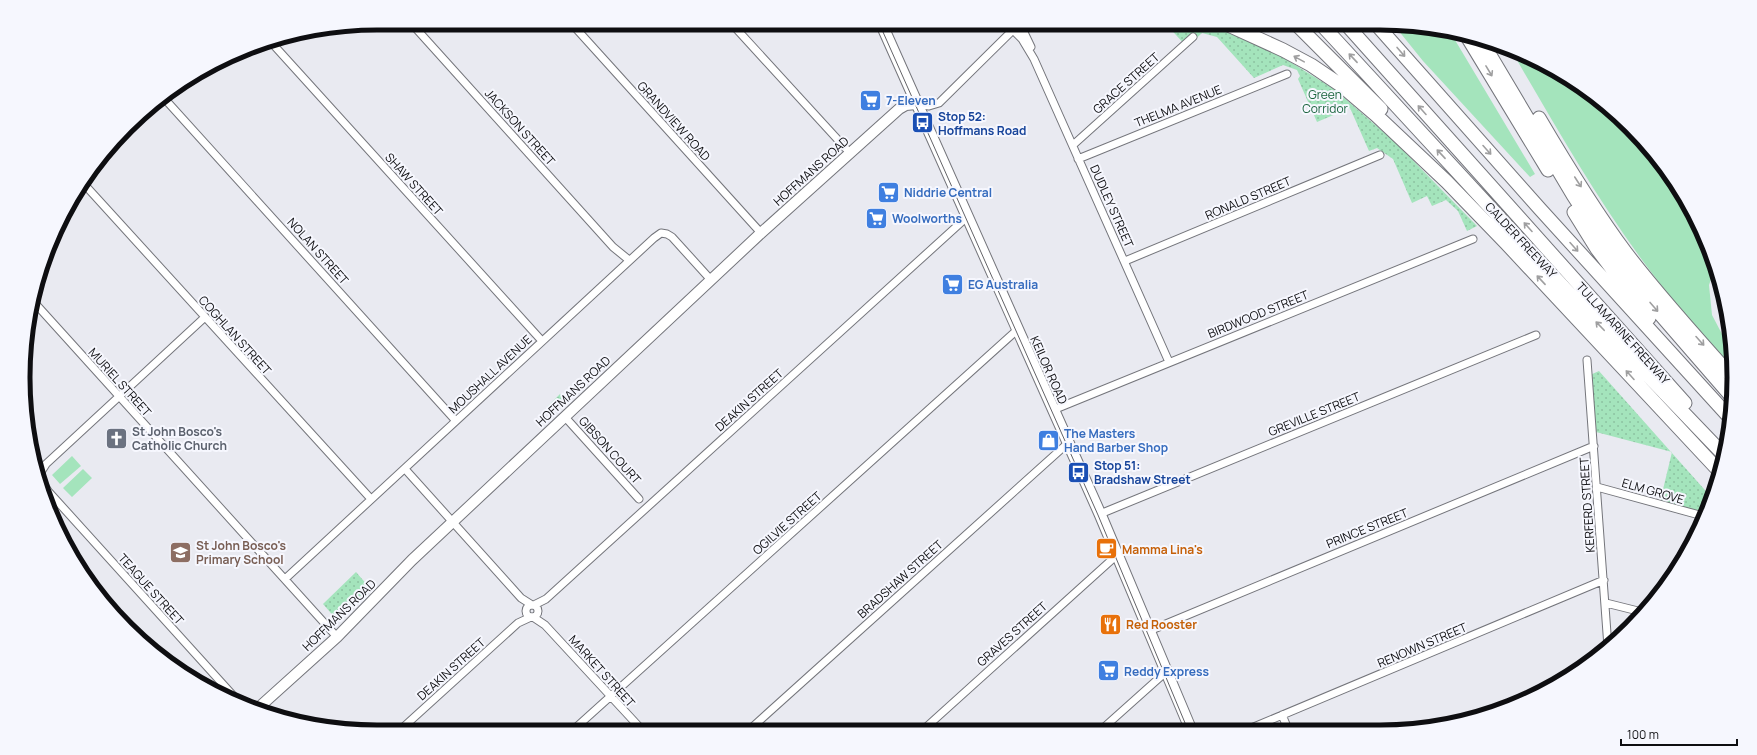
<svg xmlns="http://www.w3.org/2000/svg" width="1757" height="755" viewBox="0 0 1757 755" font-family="Manrope,sans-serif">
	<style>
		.green { fill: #a4e4bc }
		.park { fill: url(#park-dots) }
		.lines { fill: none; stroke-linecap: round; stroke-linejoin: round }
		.street-casing { stroke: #74757b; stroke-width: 9 }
		.secondary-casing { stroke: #74757b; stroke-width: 12 }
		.primary-casing { stroke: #74757b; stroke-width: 13 }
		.highway-casing { stroke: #74757b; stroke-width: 15 }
		.street { stroke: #fff; stroke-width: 7 }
		.secondary { stroke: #fff; stroke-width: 10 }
		.primary { stroke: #fff; stroke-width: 11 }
		.highway { stroke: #fff; stroke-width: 13 }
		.tram { stroke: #636368; stroke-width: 1 }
		.oneway { stroke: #9f9fa0 }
		.labels { text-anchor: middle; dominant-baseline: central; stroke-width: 4; stroke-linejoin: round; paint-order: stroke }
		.street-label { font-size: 12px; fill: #0e0e11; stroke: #f6f7fe }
		.park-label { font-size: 12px; fill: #1a643e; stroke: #f6f7fe }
		.shop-label { font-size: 12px; font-weight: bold; fill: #366cbe; stroke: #f6f7fe; text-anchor: start }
		.transit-label { font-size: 12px; font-weight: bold; fill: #164399; stroke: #f6f7fe; text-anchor: start }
		.worship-label { font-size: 12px; font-weight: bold; fill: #5b616d; stroke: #f6f7fe; text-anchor: start }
		.education-label { font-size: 12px; font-weight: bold; fill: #785e54; stroke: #f6f7fe; text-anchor: start }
		.food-label { font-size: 12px; font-weight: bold; fill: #c56008; stroke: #f6f7fe; text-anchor: start }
		.rim { fill: none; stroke: #0e0e11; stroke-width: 5 }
	</style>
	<defs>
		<pattern id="park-dots" width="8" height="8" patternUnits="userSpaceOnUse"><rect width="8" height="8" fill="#a4e4bc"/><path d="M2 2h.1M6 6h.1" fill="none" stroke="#8cc2a1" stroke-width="1.8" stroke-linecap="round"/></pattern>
	</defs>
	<rect width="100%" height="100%" fill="#e9eaf1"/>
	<path class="green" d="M1394 25 1452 35 1535 174 1530 177 1423 61Z
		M1511 50 1557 71 1613 111 1661 162 1698 221 1715 267 1709 285 1712 315 1733 355V373C1704 340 1677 307 1651 272 1598 202 1555 125 1511 50Z
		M72 456 81 466 60 484 52 475Z
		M83 469 92 478 72 497 63 488Z"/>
	<path class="park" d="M1165 23H1206L1279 55 1334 89 1396 143 1477 226 1467 231 1458 211 1446 200 1432 206 1427 196 1412 203 1393 159 1377 148 1369 151 1350 108 1317 122 1298 79 1300 76 1297 70 1283 65 1254 78 1217 37 1202 33 1187 47Z
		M1599 371 1712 498 1693 537 1697 519 1660 502 1672 452 1596 432 1590 375Z
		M560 394 565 399 552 411 547 407Z
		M356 572 369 587 337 620 323 604Z"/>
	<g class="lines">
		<defs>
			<path id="street" d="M411 23 613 247 629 260
				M571 23 761 233
				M731 23 850 153
				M1020 24 1031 47
				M1013 30 1022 39 1034 59 1169 362
				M270 41 542 341
				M163 97 456 421
				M916 104 929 106 939 103 1020 23
				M1073 145 1193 37
				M1078 159 1287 74
				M84 184 371 499
				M1125 261 1380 155
				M33 301 337 637
				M1587 360 1608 647
				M1053 410 1473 239
				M565 417 639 499
				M405 469 521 598 532 605
				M39 475 46 464 204 318
				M39 477 48 491 239 702
				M1597 487 1703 516
				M1100 514 1536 335
				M285 579 654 238 661 233 667 234 672 237 711 280
				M1606 603 1642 612
				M534 605 546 599 967 217
				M526 611a6 6 0 1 1 12 0a6 6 0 1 1-12 0Z
				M533 617 545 625 643 731
				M1149 631 1594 446
				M1282 715 1288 729
				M1249 729 1604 580
				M923 730 1117 555
				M1101 730 1167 671
				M572 731 1017 330
				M748 731 1068 443
				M398 732 518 623 531 617"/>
			<path id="secondary" d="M256 710 337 637 412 560 761 233 899 109 906 105 916 104"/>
			<path id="primary" d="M881 23 1100 514 1191 730"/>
			<path id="highway" d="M1224 23 1283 50 1311 65 1342 86 1376 115 1447 182 1506 243 1720 472
				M1295 23 1381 109
				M1320 23 1581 306 1724 455
				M1345 23 1685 403
				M1375 23 1540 209 1731 419
				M1468 38 1548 170
				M1481 40 1573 195 1602 240 1634 284 1732 397
				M1539 118C1566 164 1594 210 1626 253 1659 296 1696 337 1732 377
				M1574 212 1597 249 1649 318"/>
		</defs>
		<use href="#street" class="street-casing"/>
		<use href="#secondary" class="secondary-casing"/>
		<use href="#primary" class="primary-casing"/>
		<use href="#highway" class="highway-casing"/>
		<use href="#street" class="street"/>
		<use href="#secondary" class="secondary"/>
		<use href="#primary" class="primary"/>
		<use href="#highway" class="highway"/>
		<path class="tram" d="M879 23 1098 515 1188 730"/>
	</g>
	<defs><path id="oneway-shaft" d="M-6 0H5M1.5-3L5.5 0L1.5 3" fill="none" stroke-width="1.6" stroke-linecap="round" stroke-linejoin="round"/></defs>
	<g class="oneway">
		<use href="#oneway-shaft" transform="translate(1401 52) rotate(49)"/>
		<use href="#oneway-shaft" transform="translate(1353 58) rotate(-133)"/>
		<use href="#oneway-shaft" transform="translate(1299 59) rotate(-151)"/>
		<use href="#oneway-shaft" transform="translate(1489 71) rotate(59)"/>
		<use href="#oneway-shaft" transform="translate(1422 110) rotate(-132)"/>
		<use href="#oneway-shaft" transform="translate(1487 150) rotate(48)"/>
		<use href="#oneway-shaft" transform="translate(1441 154) rotate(-133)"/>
		<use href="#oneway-shaft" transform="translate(1578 182) rotate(57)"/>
		<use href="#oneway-shaft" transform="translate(1528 227) rotate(-132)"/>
		<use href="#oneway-shaft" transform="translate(1574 247) rotate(48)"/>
		<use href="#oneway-shaft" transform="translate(1541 280) rotate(-133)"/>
		<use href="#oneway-shaft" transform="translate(1654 307) rotate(49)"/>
		<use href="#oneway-shaft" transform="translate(1600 326) rotate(-134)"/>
		<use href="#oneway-shaft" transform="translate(1700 341) rotate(48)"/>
		<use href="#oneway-shaft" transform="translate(1630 375) rotate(-132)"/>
	</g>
	<defs>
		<symbol id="supermarket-square" viewBox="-11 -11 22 22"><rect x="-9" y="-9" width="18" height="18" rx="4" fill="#3f7fe0" stroke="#f6f7fe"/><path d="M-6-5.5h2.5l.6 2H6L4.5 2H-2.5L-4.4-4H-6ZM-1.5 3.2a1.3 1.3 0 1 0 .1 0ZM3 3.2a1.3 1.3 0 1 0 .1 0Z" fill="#fff"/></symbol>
		<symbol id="bus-square" viewBox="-11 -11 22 22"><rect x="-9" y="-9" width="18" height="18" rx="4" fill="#1a4fb4" stroke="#f6f7fe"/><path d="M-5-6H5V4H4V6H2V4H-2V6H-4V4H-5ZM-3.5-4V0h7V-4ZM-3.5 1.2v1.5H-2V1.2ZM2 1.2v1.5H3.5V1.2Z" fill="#fff"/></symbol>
		<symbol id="church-square" viewBox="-11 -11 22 22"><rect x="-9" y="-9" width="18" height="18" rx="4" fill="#6b7280" stroke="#f6f7fe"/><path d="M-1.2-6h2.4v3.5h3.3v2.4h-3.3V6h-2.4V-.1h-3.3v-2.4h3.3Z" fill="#fff"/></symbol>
		<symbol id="shop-square" viewBox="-11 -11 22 22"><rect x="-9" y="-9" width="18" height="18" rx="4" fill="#3f7fe0" stroke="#f6f7fe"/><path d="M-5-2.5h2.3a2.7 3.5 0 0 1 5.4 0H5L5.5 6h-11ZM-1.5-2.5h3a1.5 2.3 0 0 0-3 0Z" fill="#fff"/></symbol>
		<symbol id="cafe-square" viewBox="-11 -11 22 22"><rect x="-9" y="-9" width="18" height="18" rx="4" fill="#e8710a" stroke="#f6f7fe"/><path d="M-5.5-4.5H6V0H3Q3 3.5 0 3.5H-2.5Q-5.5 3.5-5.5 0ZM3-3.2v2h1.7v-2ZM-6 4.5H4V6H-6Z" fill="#fff"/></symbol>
		<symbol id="school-square" viewBox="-11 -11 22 22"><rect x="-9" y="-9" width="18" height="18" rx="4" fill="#8d6e63" stroke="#f6f7fe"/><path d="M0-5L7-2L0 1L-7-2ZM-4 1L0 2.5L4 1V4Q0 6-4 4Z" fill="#fff"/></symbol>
		<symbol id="restaurant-square" viewBox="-11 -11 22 22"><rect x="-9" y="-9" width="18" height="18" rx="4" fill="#e8710a" stroke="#f6f7fe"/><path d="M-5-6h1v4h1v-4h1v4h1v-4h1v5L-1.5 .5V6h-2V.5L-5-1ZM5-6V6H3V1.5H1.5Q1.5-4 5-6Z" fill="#fff"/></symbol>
	</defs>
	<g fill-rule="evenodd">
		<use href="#supermarket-square" x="858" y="88" width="25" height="25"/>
		<use href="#bus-square" x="910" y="110" width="25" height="25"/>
		<use href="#supermarket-square" x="876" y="180" width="25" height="25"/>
		<use href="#supermarket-square" x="864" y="206" width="25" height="25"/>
		<use href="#supermarket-square" x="940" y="272" width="25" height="25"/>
		<use href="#church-square" x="104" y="426" width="25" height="25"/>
		<use href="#shop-square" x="1036" y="428" width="25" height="25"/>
		<use href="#bus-square" x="1066" y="460" width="25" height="25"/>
		<use href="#cafe-square" x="1094" y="536" width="25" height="25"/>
		<use href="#school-square" x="168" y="540" width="25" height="25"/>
		<use href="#restaurant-square" x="1098" y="612" width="25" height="25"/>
		<use href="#supermarket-square" x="1096" y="658" width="25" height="25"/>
	</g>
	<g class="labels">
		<g class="street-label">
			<text transform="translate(1126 83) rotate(-42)">GRACE STREET</text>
			<text transform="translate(1178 106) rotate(-22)">THELMA AVENUE</text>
			<text transform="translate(674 121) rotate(48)">GRANDVIEW ROAD</text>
			<text transform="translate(520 127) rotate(48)">JACKSON STREET</text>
			<text transform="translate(811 171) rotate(-42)">HOFFMANS ROAD</text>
			<text transform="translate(414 184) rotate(48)">SHAW STREET</text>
			<text transform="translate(1248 198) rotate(-23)">RONALD STREET</text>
			<text transform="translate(1112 206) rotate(66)">DUDLEY STREET</text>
			<text transform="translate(1521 240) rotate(47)">CALDER FREEWAY</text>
			<text transform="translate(318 251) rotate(48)">NOLAN STREET</text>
			<text transform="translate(1258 314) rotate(-22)">BIRDWOOD STREET</text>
			<text transform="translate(1623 333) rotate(48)">TULLAMARINE FREEWAY</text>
			<text transform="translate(235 335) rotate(48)">COGHLAN STREET</text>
			<text transform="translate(1049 370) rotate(66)">KEILOR ROAD</text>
			<text transform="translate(490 374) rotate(-43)">MOUSHALL AVENUE</text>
			<text transform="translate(120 382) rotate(48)">MURIEL STREET</text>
			<text transform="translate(573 391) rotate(-43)">HOFFMANS ROAD</text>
			<text transform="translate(749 400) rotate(-42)">DEAKIN STREET</text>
			<text transform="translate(1314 414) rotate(-22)">GREVILLE STREET</text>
			<text transform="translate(610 450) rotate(48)">GIBSON COURT</text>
			<text transform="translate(1653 491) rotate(16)">ELM GROVE</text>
			<text transform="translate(1587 505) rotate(-94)">KERFERD STREET</text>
			<text transform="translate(787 523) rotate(-42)">OGILVIE STREET</text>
			<text transform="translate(1367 528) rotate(-22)">PRINCE STREET</text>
			<text transform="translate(900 579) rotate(-42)">BRADSHAW STREET</text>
			<text transform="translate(151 589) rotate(48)">TEAGUE STREET</text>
			<text transform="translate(339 615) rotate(-44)">HOFFMANS ROAD</text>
			<text transform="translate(1012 634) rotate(-42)">GRAVES STREET</text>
			<text transform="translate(1422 645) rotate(-23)">RENOWN STREET</text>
			<text transform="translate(451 669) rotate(-42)">DEAKIN STREET</text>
			<text transform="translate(602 671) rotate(48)">MARKET STREET</text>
		</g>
		<g class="park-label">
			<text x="1325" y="94">Green<tspan x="1325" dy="14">Corridor</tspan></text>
		</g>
		<g class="shop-label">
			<text x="886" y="100">7-Eleven</text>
			<text x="904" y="192">Niddrie Central</text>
			<text x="892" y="218">Woolworths</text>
			<text x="968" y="284">EG Australia</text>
			<text x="1064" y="433">The Masters<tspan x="1064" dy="14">Hand Barber Shop</tspan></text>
			<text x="1124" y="671">Reddy Express</text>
		</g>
		<g class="transit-label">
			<text x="938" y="116">Stop 52:<tspan x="938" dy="14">Hoffmans Road</tspan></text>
			<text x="1094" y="465">Stop 51:<tspan x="1094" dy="14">Bradshaw Street</tspan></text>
		</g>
		<g class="worship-label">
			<text x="132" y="431">St John Bosco's<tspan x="132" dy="14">Catholic Church</tspan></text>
		</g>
		<g class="education-label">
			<text x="196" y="545">St John Bosco's<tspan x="196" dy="14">Primary School</tspan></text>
		</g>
		<g class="food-label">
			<text x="1122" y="549">Mamma Lina's</text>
			<text x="1126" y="624">Red Rooster</text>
		</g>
	</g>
	<path d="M0 0H1757V755H0ZM377 30H1380A347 347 0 0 1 1727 377V378A347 347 0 0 1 1380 725H377A347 347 0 0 1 30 378V377A347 347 0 0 1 377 30Z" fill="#f6f7fe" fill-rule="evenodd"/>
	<path class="rim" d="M377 30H1380A347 347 0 0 1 1727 377V378A347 347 0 0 1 1380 725H377A347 347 0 0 1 30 378V377A347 347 0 0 1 377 30Z"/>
	<path d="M1621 739v6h116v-6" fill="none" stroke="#0e0e11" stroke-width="2"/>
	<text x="1627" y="739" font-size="12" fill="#0e0e11" stroke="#f6f7fe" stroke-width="3" paint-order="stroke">100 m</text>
</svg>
